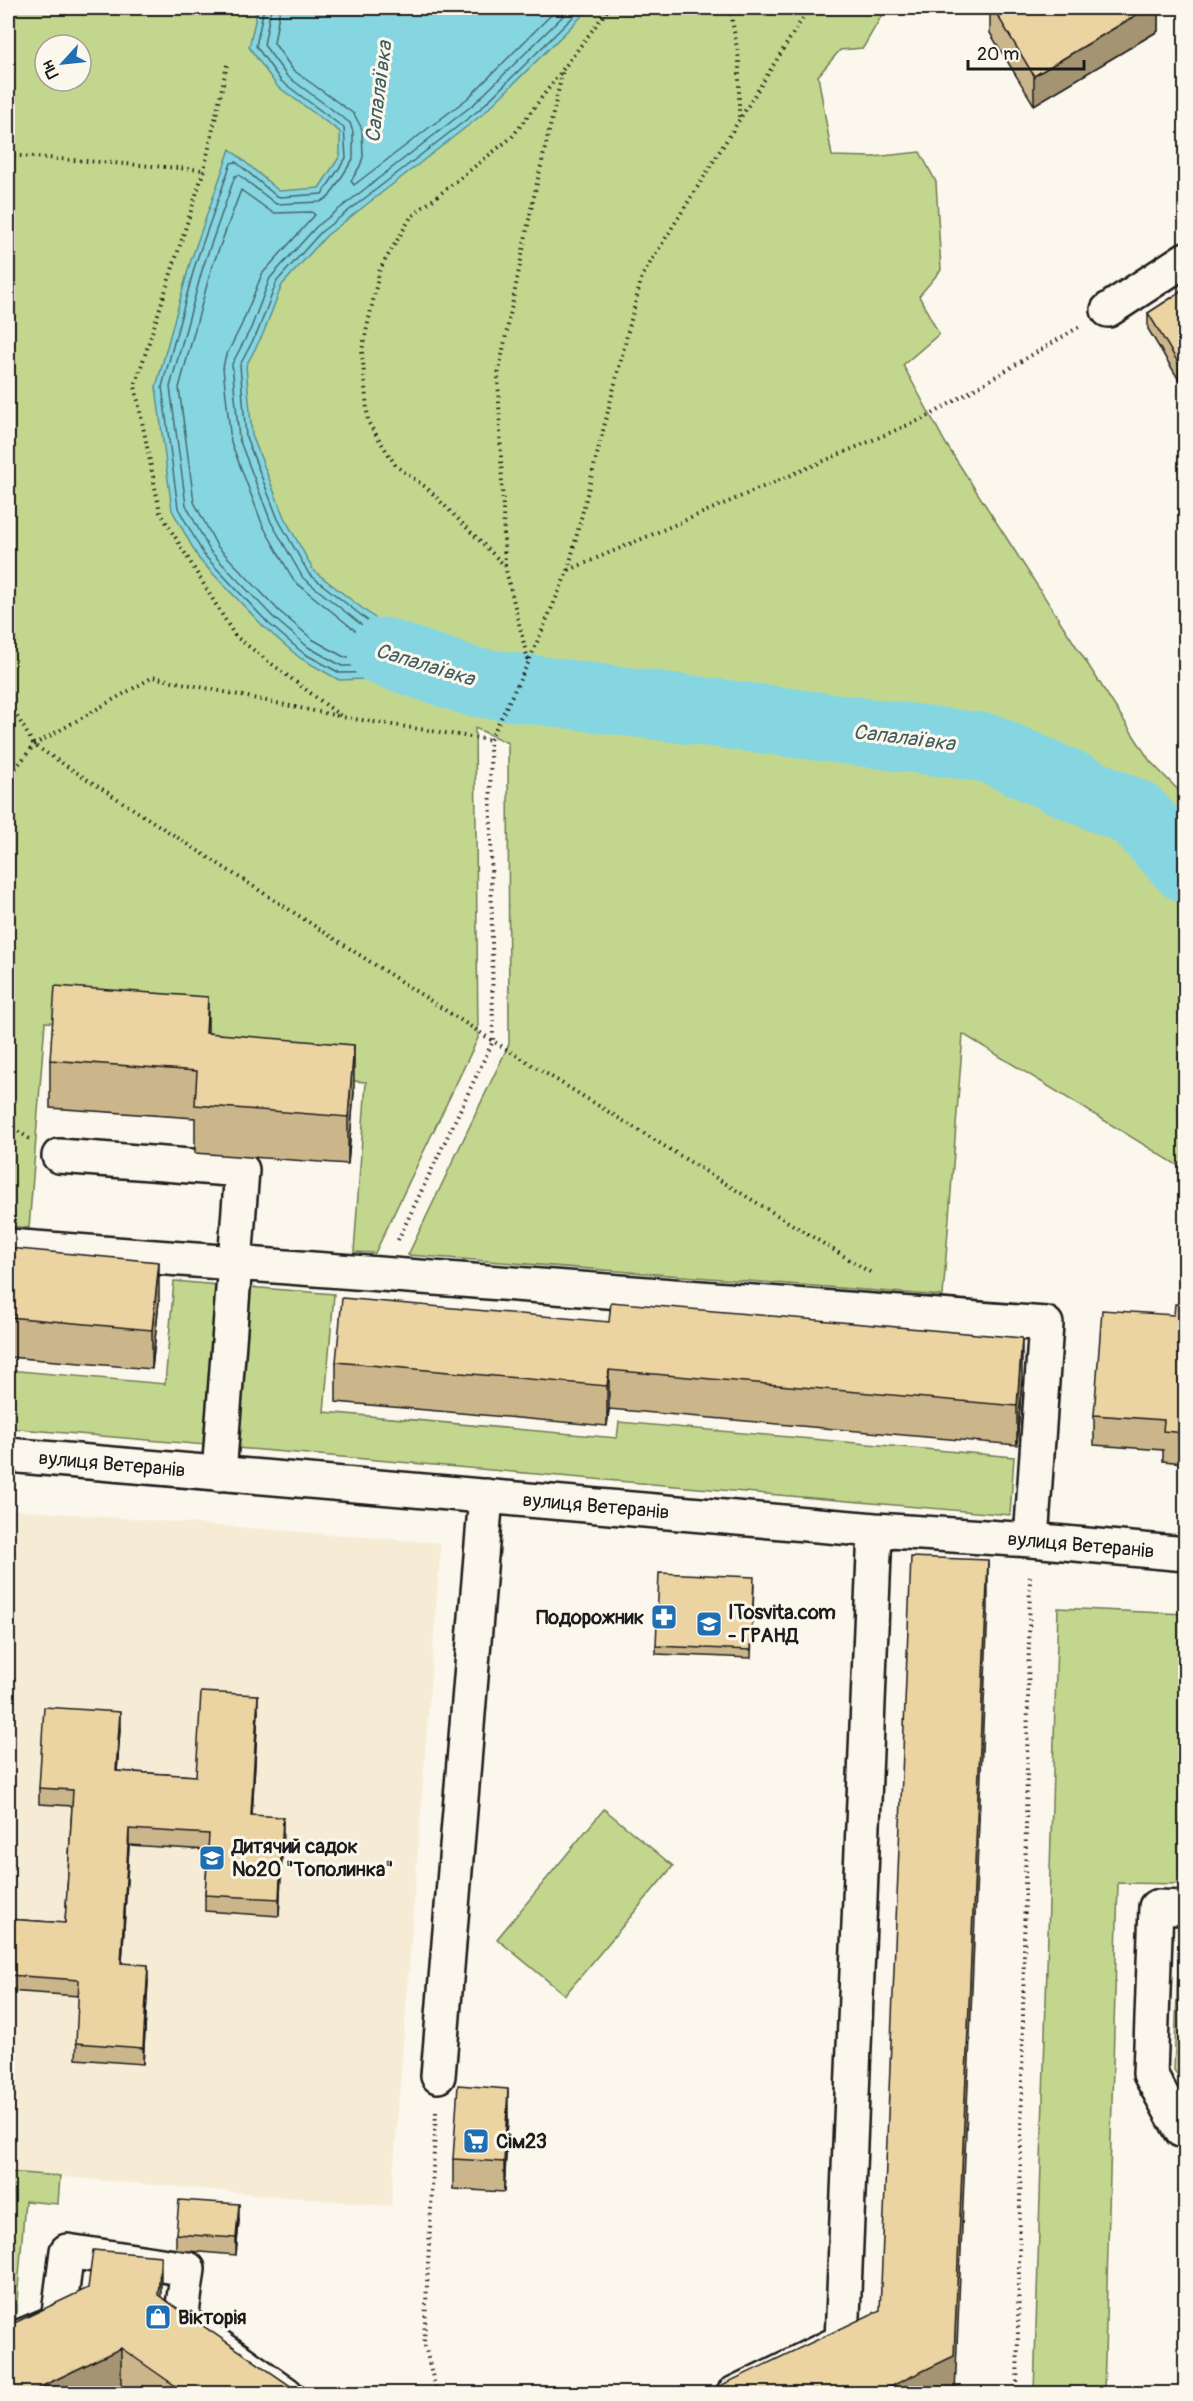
<svg xmlns="http://www.w3.org/2000/svg" width="1193" height="2401" viewBox="0 0 1193 2401" font-family="Pangolin,sans-serif">
	<style>
		.built { fill: #f6ecd6 }
		.green { fill: #c2d78d; stroke: #6f7a54; stroke-width: 1.5; fill-rule: evenodd }
		.water { fill: #86d6e1; stroke: #5c8c92; stroke-width: 1.5 }
		.lines { fill: none; stroke-linecap: round; stroke-linejoin: round }
		.shore { stroke: #46666b; stroke-width: 1.5 }
		.river { stroke: #86d6e1; stroke-width: 69 }
		.minor-casing { stroke: #1c1c1c; stroke-width: 38 }
		.path { stroke: #1c1c1c; stroke-width: 4; stroke-dasharray: 1.5 4.5; stroke-linecap: butt }
		.minor { stroke: #fbf7ec; stroke-width: 33 }
		.wall { fill: #cbb58b; stroke: #1c1c1c; stroke-width: 1.5 }
		.shaded-wall { fill: #a59471; stroke: #1c1c1c; stroke-width: 1.5 }
		.building { fill: #ecd3a2; stroke: #1c1c1c; stroke-width: 1.5 }
		.labels { text-anchor: middle; dominant-baseline: central; stroke-width: 6; stroke-linejoin: round; paint-order: stroke }
		.street-label { font-size: 20px; fill: #1c1c1c; stroke: #fbf7ec }
		.poi-label { font-size: 20px; font-weight: bold; fill: #1c1c1c; stroke: #fbf7ec; text-anchor: start }
		.water-label { font-size: 21px; font-style: italic; fill: #415d61; stroke: #fbf7ec }
	</style>
	<rect width="100%" height="100%" fill="#fbf7ec"/>
	<filter id="ink" filterUnits="userSpaceOnUse"><feTurbulence type="fractalNoise" baseFrequency=".0167" numOctaves="2"/><feDisplacementMap in="SourceGraphic" scale="12" xChannelSelector="R" yChannelSelector="G"/><feConvolveMatrix kernelMatrix="1 2 1 2 8 2 1 2 1" color-interpolation-filters="sRGB"/></filter>
	<g filter="url(#ink)">
		<path class="built" d="M8 1509 441 1543 391 2206 8 2172Z"/>
		<path class="green" d="M8 8H886L863 48 840 50 818 76 832 156 873 157 920 152 936 182 941 270 919 296 939 334 903 365 946 444 1150 761 1185 797V1170L963 1034 943 1296 408 1255 509 1044 508 743 475 728 478 1038 375 1253 354 1252 366 1082 217 1071 220 1034 45 1022 29 1228 8 1226ZM45 45H81V81H45Z
			M174 1281 218 1285 206 1445 8 1428V1370L165 1384Z
			M248 1287 334 1294 324 1412 617 1438 619 1422 1014 1457 1010 1515 237 1448Z
			M1058 1608 1185 1614V1884L1118 1883 1104 2393H1034Z
			M604 1809 673 1866 565 1995 497 1939Z
			M1185 1936V2085L1174 2070 1179 1944Z
			M8 2172 60 2176 58 2204 25 2201 15 2326 8 2329Z"/>
		<path class="water" d="M258 8H590L483 114 326 236 282 285 263 334 246 366 252 435 284 517 314 571 376 619 473 682 456 711 394 678 339 680 300 658 264 627 199 559 172 510 156 387 190 263 230 149 279 191 319 188 340 156V132L277 86 249 47Z"/>
		<g class="lines">
			<path class="shore" d="M264 8 256 46 281 81 344 128 346 158 322 194 280 197 275 195 236 162 231 163 195 265 162 387 178 508 204 555 268 623 303 653 340 673 396 672 453 702 464 686 463 683 372 624 309 574 278 519 246 437 240 365 258 331 277 281 321 232 479 110 582 8
				M271 8 264 45 287 76 350 123 353 132V159L329 197 320 202 276 204 239 175 235 176 203 267 170 387 186 505 210 551 273 617 308 647 342 666 398 665 450 692 454 688 453 685 368 630 303 578 271 522 239 439 232 364 251 328 270 278 316 227 474 104 571 8
				M280 8 274 43 293 70 354 114 362 129 363 157 360 166 351 181 354 185 468 98 558 8
				M241 190 273 213 312 212 315 215 262 274 242 324 225 358 223 368 231 442 263 526 294 581 362 636 383 650 382 655 344 657 312 639 279 611 217 546 194 502 179 388 211 270Z"/>
			<path class="river" d="M383 652 473 682 988 748 1136 814 1186 868"/>
			<defs>
				<path id="minor" d="M1108 310 1186 259
					M59 1156 242 1170 219 1474
					M8 1246 1046 1324 1031 1540
					M8 1455 875 1530 1031 1540 1186 1554
					M1186 1908 1156 1907 1150 2074 1181 2130H1186
					M438 2076 486 1496
					M8 2342 58 2321 67 2251 188 2269 181 2320 286 2394
					M733 2394 842 2341 875 1530"/>
			</defs>
			<use href="#minor" class="minor-casing"/>
			<path class="path" d="M730 8 739 60V120
				M227 65 204 170 135 386 160 512 235 636 342 717 490 740
				M8 155 204 170
				M505 565 498 375 532 205 563 70
				M569 570 929 416 1079 327
				M528 660 505 566 427 488 396 466 368 422 362 350 380 269 411 217 512 137 609 8
				M8 701 34 745 493 1041 873 1274
				M8 778 34 745 153 677 338 716
				M8 1125 30 1139
				M398 1240 493 1041 490 740 529 661 568 570 642 276 809 8
				M436 2112 424 2342 437 2394
				M1017 2394 1030 1575"/>
			<use href="#minor" class="minor"/>
		</g>
		<path class="wall" d="M990 8H1158V31L1034 105 990 33Z
			M1185 289 1179 380 1148 329V313Z
			M208 1033 354 1092 348 1164 195 1153V1118L50 1108V1060Z
			M8 1248 159 1301 152 1369 8 1357Z
			M1185 1305V1491L1184 1490V1463L1163 1461V1450L1094 1445V1415L1174 1315Z
			M336 1362 1022 1378 1017 1445 609 1409 607 1426 336 1402Z
			M754 1585 751 1658 656 1654V1646Z
			M258 1711 252 1815 283 1834 279 1916 205 1911V1895L208 1850 129 1845 122 1963 148 1981 143 2064 76 2059 79 1996 8 1991V1919L65 1923 72 1806 39 1804V1788L120 1729 117 1771 196 1776Z
			M508 2118 504 2192 453 2189V2159Z
			M239 2220 236 2255 176 2250V2234Z
			M161 2297 302 2394H130L121 2388 109 2394H8Z"/>
		<path class="shaded-wall" d="M1148 8H1158V31L1034 105V76Z
			M1185 360V377L1179 380V364Z
			M208 997V1045L206 1033Z
			M354 1045V1092L348 1164V1117Z
			M159 1262V1301L152 1369V1330Z
			M1022 1338V1378L1017 1445V1406Z
			M609 1370V1409L607 1426V1386Z
			M988 1560V1608L955 2394H875Z
			M258 1695V1711L251 1831V1815Z
			M120 1712V1729L116 1787V1771Z
			M283 1817V1834L279 1916V1899Z
			M129 1829V1845L121 1979V1963Z
			M148 1965V1981L143 2064V2048Z
			M508 2089V2118L504 2192V2162Z
			M239 2204V2220L236 2255V2238Z
			M161 2256V2296L158 2334V2295Z
			M121 2348V2388L109 2394H26Z"/>
		<path class="building" d="M993 8H1148L1034 76Z
			M1185 289V360L1179 364 1148 313Z
			M55 986 208 997 206 1033 354 1045 348 1117 195 1105 197 1071 50 1060Z
			M8 1248 159 1262 152 1330 8 1317Z
			M342 1298 609 1322 611 1302 1022 1338 1017 1406 609 1370 607 1386 336 1362Z
			M1175 1304 1185 1305V1433L1163 1431 1164 1420 1094 1415 1102 1310 1174 1315Z
			M1185 1438V1461H1184Z
			M911 1557 988 1560 954 2356 875 2394H703L880 2310Z
			M659 1573 754 1577 751 1650 656 1646Z
			M201 1692 258 1695 251 1815 283 1817 279 1899 205 1895 209 1834 129 1829 121 1963 148 1965 143 2048 76 2043 79 1980 8 1975V1919L65 1923 73 1790 39 1788 44 1707 120 1712 116 1771 196 1776Z
			M458 2085 508 2089 504 2162 453 2159Z
			M179 2200 239 2204 236 2238 176 2234Z
			M93 2250 161 2256 158 2295 302 2394H187L121 2348 26 2394H8V2326L88 2288Z"/>
	</g>
	<defs>
		<symbol id="pharmacy-square" viewBox="-11 -11 22 22"><rect x="-9" y="-9" width="18" height="18" rx="4" fill="#1f6fb2" stroke="#fbf7ec"/><path d="M-2-6h4v4h4v4h-4v4h-4v-4h-4v-4h4Z" fill="#fff"/></symbol>
		<symbol id="school-square" viewBox="-11 -11 22 22"><rect x="-9" y="-9" width="18" height="18" rx="4" fill="#1f6fb2" stroke="#fbf7ec"/><path d="M0-5L7-2L0 1L-7-2ZM-4 1L0 2.5L4 1V4Q0 6-4 4Z" fill="#fff"/></symbol>
		<symbol id="supermarket-square" viewBox="-11 -11 22 22"><rect x="-9" y="-9" width="18" height="18" rx="4" fill="#1f6fb2" stroke="#fbf7ec"/><path d="M-6-5.5h2.5l.6 2H6L4.5 2H-2.5L-4.4-4H-6ZM-1.5 3.2a1.3 1.3 0 1 0 .1 0ZM3 3.2a1.3 1.3 0 1 0 .1 0Z" fill="#fff"/></symbol>
		<symbol id="shop-square" viewBox="-11 -11 22 22"><rect x="-9" y="-9" width="18" height="18" rx="4" fill="#1f6fb2" stroke="#fbf7ec"/><path d="M-5-2.5h2.3a2.7 3.5 0 0 1 5.4 0H5L5.5 6h-11ZM-1.5-2.5h3a1.5 2.3 0 0 0-3 0Z" fill="#fff"/></symbol>
	</defs>
	<g fill-rule="evenodd">
		<use href="#pharmacy-square" x="649" y="1602" width="30" height="30"/>
		<use href="#school-square" x="694" y="1609" width="30" height="30"/>
		<use href="#school-square" x="197" y="1843" width="30" height="30"/>
		<use href="#supermarket-square" x="461" y="2126" width="30" height="30"/>
		<use href="#shop-square" x="143" y="2302" width="30" height="30"/>
	</g>
	<g class="labels">
		<g class="street-label">
			<text transform="translate(112 1464) rotate(5)">вулиця Ветеранів</text>
			<text transform="translate(596 1506) rotate(5)">вулиця Ветеранів</text>
			<text transform="translate(1081 1545) rotate(5)">вулиця Ветеранів</text>
		</g>
		<g class="poi-label">
			<text x="728" y="1612">ITosvita.com<tspan x="728" dy="23">- ГРАНД</tspan></text>
			<text x="644" y="1617" text-anchor="end">Подорожник</text>
			<text x="232" y="1846">Дитячий садок<tspan x="232" dy="23">№20 "Тополинка"</tspan></text>
			<text x="496" y="2141">Сім23</text>
			<text x="178" y="2317">Вікторія</text>
		</g>
		<g class="water-label">
			<text transform="translate(379 92) rotate(-83)">Сапалаївка</text>
			<text transform="translate(425 665) rotate(17)">Сапалаївка</text>
			<text transform="translate(904 738) rotate(7)">Сапалаївка</text>
		</g>
	</g>
	<rect width="1193" height="2401" fill="none" stroke="#fbf7ec" stroke-width="30"/>
	<rect x="15" y="15" width="1163" height="2371" fill="none" stroke="#1c1c1c" stroke-width="2" filter="url(#ink)"/>
	<g transform="translate(63 63) rotate(243)"><circle r="28" fill="#fbf7ec" stroke="#a29f99" stroke-width="1.5"/>
	<path d="M0-4.5L10 22L0 15L-10 22Z" fill="#1f6fb2"/>
	<text y="-9" font-size="16" font-weight="bold" text-anchor="middle" fill="#1c1c1c">Пн</text>
	</g>
	<path d="M968 60v9h116v-9" fill="none" stroke="#1c1c1c" stroke-width="3"/>
	<text x="977" y="60" font-size="18" fill="#1c1c1c" stroke="#fbf7ec" stroke-width="4.5" paint-order="stroke">20 m</text>
</svg>
